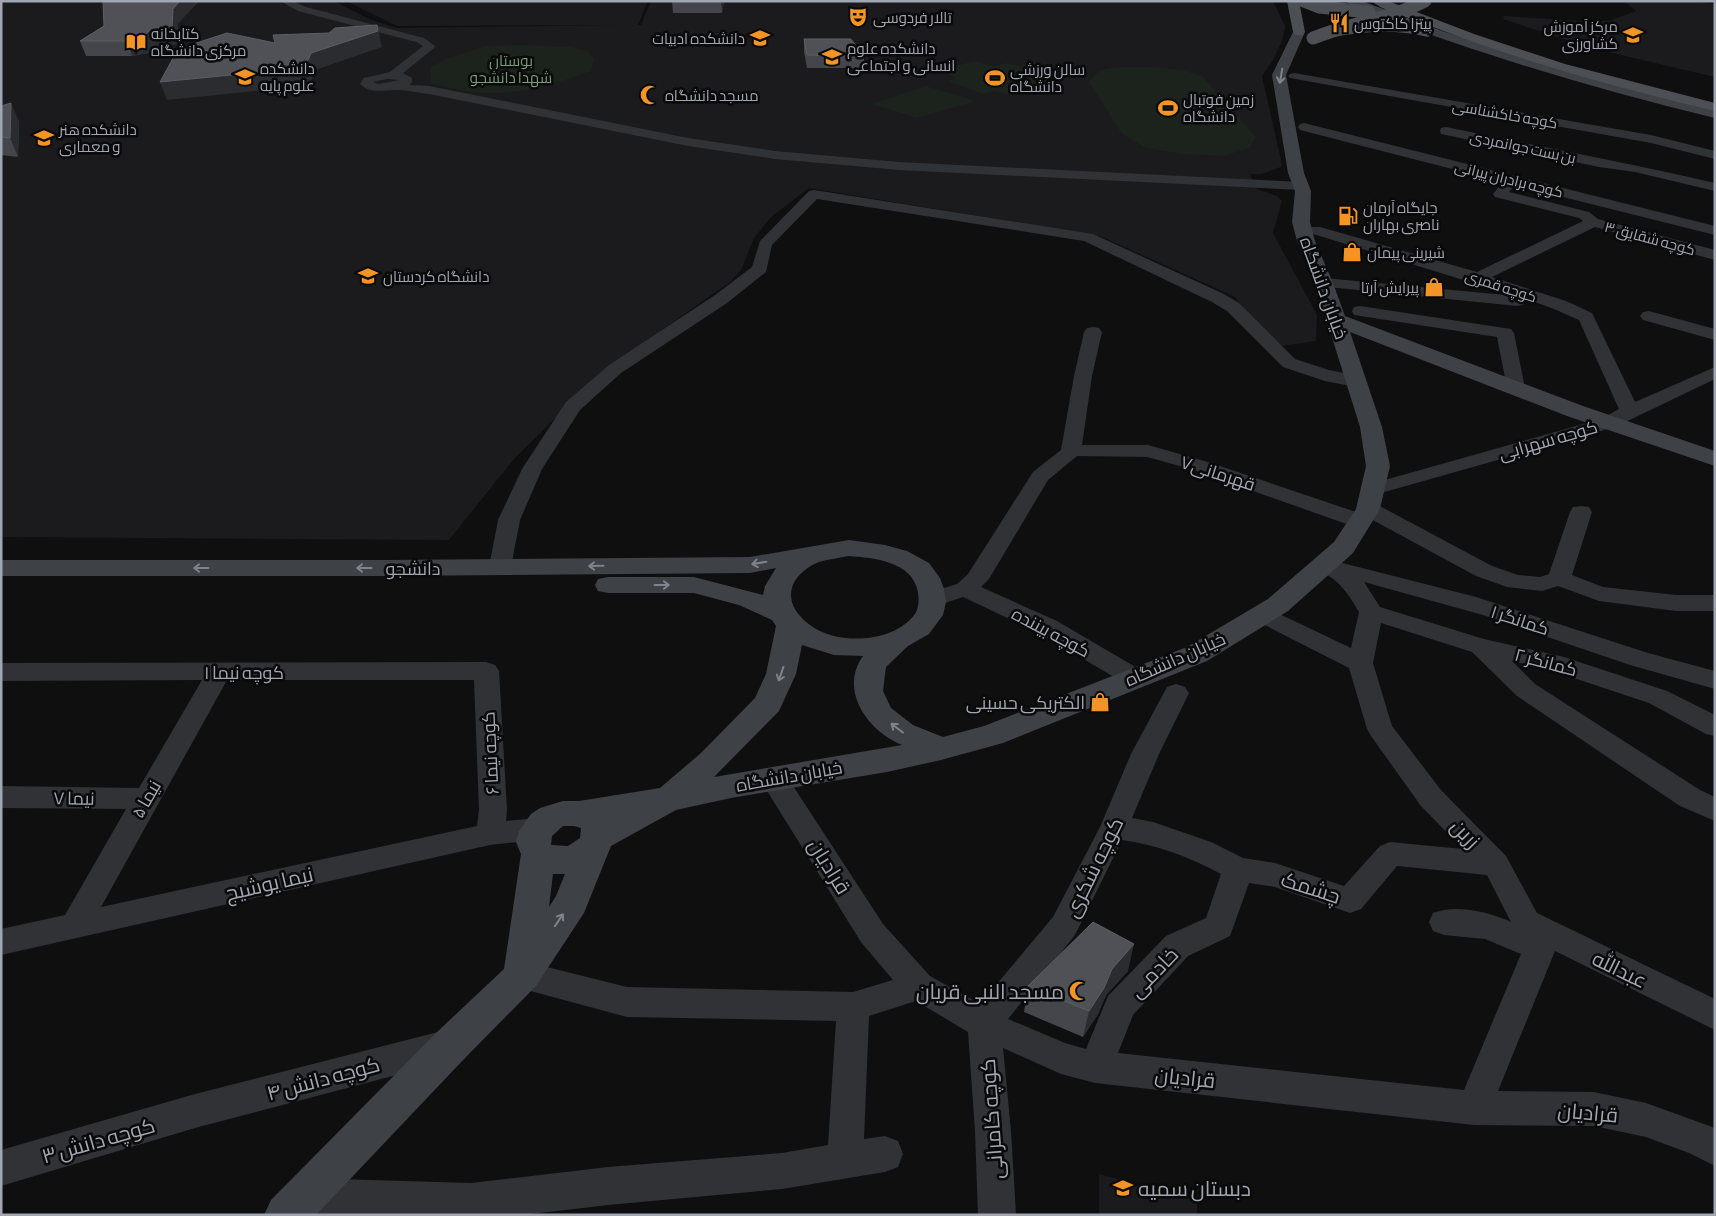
<svg xmlns="http://www.w3.org/2000/svg" width="1716" height="1216" viewBox="0 0 1716 1216" font-family="'Asap Condensed',Cairo,sans-serif">
	<style>
		.built { fill: #1b1b1d }
		.green { fill: #1b231c }
		.lines { fill: none; stroke-linecap: round; stroke-linejoin: round }
		.street { fill: #303235; fill-rule: evenodd }
		.secondary { fill: #3e4145; fill-rule: evenodd }
		.primary { fill: #4c4f54; fill-rule: evenodd }
		.primary-bridge { stroke: #4c4f54; stroke-width: 13 }
		.wall { fill: #45464b }
		.shaded-wall { fill: #2b2c2f }
		.building { fill: #4f5156; stroke: #5b5e64 }
		.oneway { stroke: #7e838c }
		.labels { text-anchor: middle; dominant-baseline: central; stroke-width: 5; stroke-linejoin: round; paint-order: stroke }
		.far-poi-label { font-size: 15px; fill: #a0a7b2; stroke: #0a0a0b; text-anchor: start }
		.far-park-label { font-size: 15px; fill: #789d76; stroke: #0a0a0b }
		.far-street-label { font-size: 15px; fill: #a0a7b2; stroke: #0a0a0b }
		.street-label { font-size: 18px; fill: #a0a7b2; stroke: #0a0a0b }
		.poi-label { font-size: 18px; fill: #a0a7b2; stroke: #0a0a0b; text-anchor: end }
		.near-street-label { font-size: 21px; fill: #a0a7b2; stroke: #0a0a0b }
		.near-poi-label { font-size: 21px; fill: #a0a7b2; stroke: #0a0a0b; text-anchor: end }
	</style>
	<rect width="100%" height="100%" fill="#0f0f10"/>
	<path class="built" d="M1 1 336 2 369 19 396 28 621 25 397 26 346 1H648L638 25H641L651 1H1273L1285 26 1282 41 1273 60 1262 76 1282 164 1281 167 1261 174H1250L1257 189 1277 196 1282 201 1273 233 1317 315 1316 341 1274 347 1235 297 1100 236 809 188 771 217 754 238 741 270 730 282 602 372 514 459 449 540 1 537Z
		M1624 1H1692L1715 4V77L1591 48 1503 19 1504 16 1583 21H1609L1636 11Z
		M1099 1174 1197 1201V1215H1099Z"/>
	<path class="green" d="M523 45 570 47 588 51 594 59 591 71C552 85 515 97 473 92 459 90 444 86 431 83V67L446 59 486 46Z
		M973 61 994 66 1007 63 1046 74 1034 77 1049 81 1010 95 994 91 983 94 947 81 957 78 941 71Z
		M1124 67H1153L1182 70 1202 76 1256 137 1249 148 1224 156 1182 154 1146 148 1122 134 1089 82C1099 67 1107 69 1124 67Z
		M926 86 976 101 917 118 872 104Z"/>
	<g class="lines">
		<path class="street" d="M280 1H293L306 7 424 38 435 46 434 48 403 73 412 78V82L409 85 429 86 688 138 775 151 899 162 1302 182 1309 186 1302 190 899 170 775 159 688 146 429 94C418 93 408 90 398 90 385 89 371 95 360 84L364 78 390 72 423 46 416 42 298 11ZM387 79 400 80 378 84 373 82Z
			M1294 73 1651 135 1715 151V159L1651 143 1290 78 1288 76 1290 74Z
			M1304 123 1715 226V235L1515 185 1509 192 1589 212 1598 219 1715 250V260L1595 227 1492 277 1566 301 1592 313 1635 402 1715 367V379L1615 427 1381 493 1374 495 1367 493 1363 489 1367 485 1601 419 1619 409 1579 320 1554 309 1524 298 1525 301 1523 305 1517 306 1318 286 1316 283 1318 280 1324 278 1516 296 1310 233 1307 230 1310 227H1320L1477 272 1583 221 1579 218 1495 197 1493 194 1503 182 1300 130 1298 127 1300 124Z
			M1446 127C1536 146 1626 162 1715 183V191L1635 172 1599 167 1441 134 1440 131 1441 128Z
			M814 190 1093 234 1224 294 1239 303 1295 359 1329 370 1363 377 1365 381 1363 385 1356 387 1325 381 1283 367 1227 311 1212 302 1084 241 817 199 772 245 766 272 727 303 621 373 580 410 542 469 520 520 511 567 508 572 500 574 492 572 489 567 498 520 522 469 566 402 609 365 715 295 752 267 760 241 809 191Z
			M1360 306 1511 329 1514 333 1525 388 1523 392 1516 394 1509 392 1507 388 1497 337 1354 315 1352 311 1354 307Z
			M1649 311 1715 329V340L1643 320 1640 316 1643 312Z
			M1093 327 1099 328 1102 332 1092 376 1082 445H1148L1155 447 1208 462 1362 514 1357 509 1360 504 1368 503 1376 504 1492 566 1518 575 1540 577 1549 574 1570 512 1573 507 1581 506 1589 507 1592 512 1572 575 1603 587 1676 595H1715V611H1676L1599 601 1558 586 1542 591 1507 587 1476 576 1369 518 1371 521 1368 526 1360 528 1352 526 1194 470 1147 457 1077 456 1048 480 989 579 981 587 1057 621 1144 672 1148 678 1144 684 1135 687 1126 684 1039 633 963 597 933 607 925 604 921 599 925 594 957 584 968 574 1033 472 1061 450 1074 376 1084 332 1087 328Z
			M1323 558 1476 597 1648 653 1715 671V689L1630 665 1483 615 1364 582 1380 607 1484 639 1564 657 1667 691 1715 715V736L1706 734 1649 703 1550 670 1512 661 1535 684 1700 790 1715 797V821L1680 806 1517 696 1472 652 1381 623 1373 663 1392 726 1441 790 1506 856 1537 913 1715 999V1030L1555 951 1498 1091 1594 1092 1646 1103 1715 1128V1166L1689 1153 1646 1137 1594 1126 1474 1125 1095 1083 1061 1074 1003 1048 1011 1131 1016 1215H978L975 1131 968 1032 916 1001 869 1016 864 1139 885 1136 898 1141 903 1154 898 1167 885 1172 782 1189 608 1205 522 1215H302L291 1210 285 1197 291 1184 304 1178 471 1183 608 1167 782 1153 828 1145 836 1021 627 1017 523 989 512 985 507 975 512 965 523 961 627 987 853 992 893 980 861 942 764 786 760 779 764 772 774 769 784 772 883 924 930 976 980 1004 1053 917 1100 827 1131 754 1167 687 1176 684 1185 687 1189 693 1159 754 1132 818 1153 822 1211 842 1243 858 1275 863 1344 886 1380 846 1390 842 1463 849 1421 806 1371 736 1367 729 1349 668 1255 620 1251 615 1255 610 1263 607 1271 610 1351 648 1359 612C1348 593 1337 576 1315 570L1312 565 1315 560ZM1122 840C1158 845 1189 857 1221 874L1206 918 1166 936 1108 996 1086 1049 1065 1043 1008 1019 1075 935ZM1397 866 1487 875 1511 922C1488 912 1457 904 1433 913L1429 922 1433 931 1444 935 1485 939 1521 954 1464 1090 1118 1053 1133 1015 1188 956 1230 936 1249 883 1275 887 1350 913 1361 909Z
			M486 662 495 665 499 671 507 810 506 821 537 818 547 821 551 829 547 837 537 840 490 845 1 955V929L65 915 126 809 1 808V786L139 788 202 680 1 681V663ZM227 680H474L479 810 477 826 101 907Z
			M446 1030 458 1035 463 1046 458 1057 446 1062 195 1128 1 1186V1150L195 1094Z"/>
		<path class="secondary" d="M1346 1H1362L1445 32 1536 61 1715 110V118C1611 93 1509 63 1409 27 1395 22 1354 10 1346 1Z
			M1299 28 1305 32 1286 75 1304 173 1311 191 1310 222 1315 241 1333 283 1345 316 1583 406 1715 451V466L1567 416 1350 332 1382 427 1390 466 1380 509 1353 553 1288 611 1207 661 1003 743 941 760 887 772 731 798 676 810 611 846 584 913 536 986 465 1058 316 1215H264L271 1200 437 1032 504 969 521 854 516 842 519 831 531 814 540 808 563 801H579L660 788 701 753 755 698 766 674 776 626 772 620 739 605 694 593H608L598 591 595 585 598 579 608 577H694L763 595 765 586 776 568 750 573 384 576H1V560H384L750 557 849 540 885 545 907 551 929 563 940 578 944 589 946 602 943 615 929 634 908 646 886 667 883 691 891 708 913 725 943 737 984 726 1187 647 1268 599 1334 542 1356 509 1366 466 1360 427 1315 283 1297 241 1292 222 1295 191 1288 173 1272 75 1293 32ZM849 556C874 558 912 561 918 592 919 599 919 608 915 614 894 643 838 646 810 625 781 604 786 576 819 562 829 559 839 558 849 556ZM802 645 834 655 863 656C838 691 869 732 902 745L714 777 779 711 796 674ZM563 826H574L581 828 580 838 568 846 551 845 552 836ZM553 874H565L556 896 549 907Z"/>
		<path class="primary" d="M1287 1H1299L1305 32 1303 35H1295L1293 32Z
			M1372 1H1388L1474 34 1565 64 1715 103V111C1615 87 1516 60 1420 22 1408 17 1380 10 1372 1Z
			M1391 24 1432 30 1434 33 1428 37C1394 29 1363 31 1329 38L1323 34 1325 31 1354 26Z"/>
		<path class="primary-bridge" d="M1304 1 1319 7 1369 12
			M1313 38C1349 23 1390 19 1425 1"/>
	</g>
	<path class="wall" d="M103 1H199L178 23 177 44 154 46 148 53 132 56H86L80 41 104 26Z
		M672 1H724L722 13H673Z
		M804 39 864 56V68H807L804 52Z
		M1 106 19 121 18 157 1 155Z
		M1128 971 1106 995 1098 1014 1083 1037 1024 1012 1028 986Z"/>
	<path class="shaded-wall" d="M180 1H199L178 23 177 44 154 46 148 53 132 56 127 41 172 10Z
		M721 1H724L722 13Z
		M377 25 382 47 315 70 311 82 277 85V89L167 100 160 82 272 68 311 53Z
		M11 103 19 121 18 157 10 138Z
		M1134 944 1128 971 1106 995 1098 1014 1083 1037 1089 1011 1112 969Z"/>
	<path class="building" d="M103 1H180L172 10H173L172 29 149 31 142 38 127 41H80L104 26Z
		M377 25 378 31 311 53 306 65 272 68V71L160 82 178 49 227 33 275 43 273 35 329 33 335 28Z
		M804 39H851L864 56 807 55Z
		M11 103 10 138 1 137V106Z
		M1093 922 1134 944 1112 969 1104 988 1089 1011 1028 986Z"/>
	<defs><path id="oneway-shaft" d="M-6 0H5M1.5-3L5.5 0L1.5 3" fill="none" stroke-width="1.6" stroke-linecap="round" stroke-linejoin="round" transform="scale(1.25)"/></defs>
	<g class="oneway">
		<use href="#oneway-shaft" transform="translate(1281 76) rotate(100)"/>
		<use href="#oneway-shaft" transform="translate(759 563) rotate(170)"/>
		<use href="#oneway-shaft" transform="translate(596 566) rotate(179)"/>
		<use href="#oneway-shaft" transform="translate(201 568) rotate(180)"/>
		<use href="#oneway-shaft" transform="translate(364 568) rotate(180)"/>
		<use href="#oneway-shaft" transform="translate(662 585)"/>
		<use href="#oneway-shaft" transform="translate(781 674) rotate(109)"/>
		<use href="#oneway-shaft" transform="translate(897 728) rotate(-143)"/>
		<use href="#oneway-shaft" transform="translate(559 920) rotate(-56)"/>
	</g>
	<defs>
		<symbol id="theatre-bare" viewBox="-9 -9 18 18"><path d="M-5-5.5Q0-4 5-5.5V0Q5 5 0 6Q-5 5-5 0ZM-3.3-2.5H-1v1.5H-3.3ZM1-2.5H3.3v1.5H1ZM-2.8 1Q0 5.5 2.8 1Z" fill="#f49424" stroke="#0a0a0b" stroke-width="2.5" paint-order="stroke"/></symbol>
		<symbol id="restaurant-bare" viewBox="-9 -9 18 18"><path d="M-5-6h1v4h1v-4h1v4h1v-4h1v5L-1.5 .5V6h-2V.5L-5-1ZM5-6V6H3V1.5H1.5Q1.5-4 5-6Z" fill="#f49424" stroke="#0a0a0b" stroke-width="2.5" paint-order="stroke"/></symbol>
		<symbol id="university-bare" viewBox="-9 -9 18 18"><path d="M0-5L7-2L0 1L-7-2ZM-4 1L0 2.5L4 1V4Q0 6-4 4Z" fill="#f49424" stroke="#0a0a0b" stroke-width="2.5" paint-order="stroke"/></symbol>
		<symbol id="library-bare" viewBox="-9 -9 18 18"><path d="M-6-4Q-3-5.5-.7-3.5V5Q-3 3-6 4ZM6-4Q3-5.5 .7-3.5V5Q3 3 6 4Z" fill="#f49424" stroke="#0a0a0b" stroke-width="2.5" paint-order="stroke"/></symbol>
		<symbol id="stadium-bare" viewBox="-9 -9 18 18"><path d="M0-5a6.5 5 0 1 0 0 10a6.5 5 0 1 0 0-10ZM-3.5-1.8h7v3.6h-7Z" fill="#f49424" stroke="#0a0a0b" stroke-width="2.5" paint-order="stroke"/></symbol>
		<symbol id="mosque-bare" viewBox="-9 -9 18 18"><path d="M3.5-4.9A6 6 0 1 0 3.5 4.9A5 5 0 1 1 3.5-4.9Z" fill="#f49424" stroke="#0a0a0b" stroke-width="2.5" paint-order="stroke"/></symbol>
		<symbol id="fuel-bare" viewBox="-9 -9 18 18"><path d="M-5.5-6h7V0h2V4h1.3V-2.5L3-4.5l.8-.8L6-3V5H2.5V1h-1V6h-7ZM-4.2-4.7v3.2H.2V-4.7Z" fill="#f49424" stroke="#0a0a0b" stroke-width="2.5" paint-order="stroke"/></symbol>
		<symbol id="shop-bare" viewBox="-9 -9 18 18"><path d="M-5-2.5h2.3a2.7 3.5 0 0 1 5.4 0H5L5.5 6h-11ZM-1.5-2.5h3a1.5 2.3 0 0 0-3 0Z" fill="#f49424" stroke="#0a0a0b" stroke-width="2.5" paint-order="stroke"/></symbol>
		<symbol id="school-bare" viewBox="-9 -9 18 18"><path d="M0-5L7-2L0 1L-7-2ZM-4 1L0 2.5L4 1V4Q0 6-4 4Z" fill="#f49424" stroke="#0a0a0b" stroke-width="2.5" paint-order="stroke"/></symbol>
	</defs>
	<g fill-rule="evenodd">
		<use href="#theatre-bare" x="844" y="3" width="28" height="28"/>
		<use href="#restaurant-bare" x="1325" y="9" width="28" height="28"/>
		<use href="#university-bare" x="1619" y="21" width="28" height="28"/>
		<use href="#university-bare" x="746" y="24" width="28" height="28"/>
		<use href="#library-bare" x="122" y="28" width="28" height="28"/>
		<use href="#university-bare" x="818" y="43" width="28" height="28"/>
		<use href="#university-bare" x="231" y="63" width="28" height="28"/>
		<use href="#stadium-bare" x="981" y="64" width="28" height="28"/>
		<use href="#mosque-bare" x="636" y="81" width="28" height="28"/>
		<use href="#stadium-bare" x="1154" y="94" width="28" height="28"/>
		<use href="#university-bare" x="30" y="124" width="28" height="28"/>
		<use href="#fuel-bare" x="1334" y="202" width="28" height="28"/>
		<use href="#shop-bare" x="1338" y="238" width="28" height="28"/>
		<use href="#university-bare" x="354" y="262" width="28" height="28"/>
		<use href="#shop-bare" x="1420" y="273" width="28" height="28"/>
		<use href="#shop-bare" x="1086" y="688" width="28" height="28"/>
		<use href="#mosque-bare" x="1065" y="977" width="28" height="28"/>
		<use href="#school-bare" x="1109" y="1174" width="28" height="28"/>
	</g>
	<g class="labels">
		<g class="far-poi-label">
			<text x="873" y="17">تالار فردوسی</text>
			<text x="1354" y="23">پیتزا کاکتوس</text>
			<text x="1618" y="26" text-anchor="end">مرکز آموزش<tspan x="1618" dy="17">کشاورزی</tspan></text>
			<text x="151" y="33">کتابخانه<tspan x="151" dy="17">مرکزی دانشگاه</tspan></text>
			<text x="745" y="38" text-anchor="end">دانشکده ادبیات</text>
			<text x="847" y="48">دانشکده علوم<tspan x="847" dy="17">انسانی و اجتماعی</tspan></text>
			<text x="260" y="68">دانشکده<tspan x="260" dy="17">علوم پایه</tspan></text>
			<text x="1010" y="69">سالن ورزشی<tspan x="1010" dy="17">دانشگاه</tspan></text>
			<text x="665" y="95">مسجد دانشگاه</text>
			<text x="1183" y="99">زمین فوتبال<tspan x="1183" dy="17">دانشگاه</tspan></text>
			<text x="59" y="129">دانشکده هنر<tspan x="59" dy="17">و معماری</tspan></text>
			<text x="1363" y="207">جایگاه آرمان<tspan x="1363" dy="17">ناصری بهاران</tspan></text>
			<text x="1367" y="252">شیرینی پیمان</text>
			<text x="383" y="276">دانشگاه کردستان</text>
			<text x="1419" y="287" text-anchor="end">پیرایش آرتا</text>
		</g>
		<g class="far-park-label">
			<text x="511" y="60">بوستان<tspan x="511" dy="17">شهدا دانشجو</tspan></text>
		</g>
		<g class="far-street-label">
			<text transform="translate(1505 114) rotate(10)">کوچه خاکشناسی</text>
			<text transform="translate(1523 147) rotate(12)">بن بست جوانمردی</text>
			<text transform="translate(1509 179) rotate(14)">کوچه برادران پیرانی</text>
			<text transform="translate(1650 238) rotate(15)">کوچه شقایق ۳</text>
			<text transform="translate(1501 286) rotate(18)">کوچه قمری</text>
		</g>
		<g class="street-label">
			<text transform="translate(1324 288) rotate(70)">خیابان دانشگاه</text>
			<text transform="translate(1548 440) rotate(-16)">کوچه سهرابی</text>
			<text transform="translate(1218 473) rotate(18)">قهرمانی۷</text>
			<text x="413" y="568">دانشجو</text>
			<text transform="translate(1520 620) rotate(18)">کمانگر ۱</text>
			<text transform="translate(1051 632) rotate(28)">کوچه بیننده</text>
			<text transform="translate(1175 659) rotate(-24)">خیابان دانشگاه</text>
			<text transform="translate(1546 662) rotate(15)">کمانگر ۲</text>
			<text x="244" y="672">کوچه نیما ۱</text>
			<text transform="translate(490 753) rotate(-93)">کوچه نیما ۶</text>
			<text transform="translate(789 776) rotate(-10)">خیابان دانشگاه</text>
			<text transform="translate(74 798) rotate(1)">نیما ۷</text>
			<text transform="translate(146 799) rotate(-60)">نیما ۵</text>
		</g>
		<g class="poi-label">
			<text x="1085" y="702">الکتریکی حسینی</text>
		</g>
		<g class="near-street-label">
			<text transform="translate(1466 833) rotate(46)">زرین</text>
			<text transform="translate(830 866) rotate(58)">قرادیان</text>
			<text transform="translate(1093 867) rotate(-64)">کوچه شکری</text>
			<text transform="translate(269 883) rotate(-13)">نیما یوشیج</text>
			<text transform="translate(1311 887) rotate(18)">چشمک</text>
			<text transform="translate(1620 969) rotate(26)">عبدالله</text>
			<text transform="translate(1153 972) rotate(-46)">خادمی</text>
			<text transform="translate(1185 1077) rotate(6)">قرادیان</text>
			<text transform="translate(323 1078) rotate(-15)">کوچه دانش ۴</text>
			<text transform="translate(1588 1112) rotate(5)">قرادیان</text>
			<text transform="translate(991 1119) rotate(-94)">کوچه کامرانی</text>
			<text transform="translate(98 1140) rotate(-16)">کوچه دانش ۳</text>
		</g>
		<g class="near-poi-label">
			<text x="1064" y="991">مسجد النبی قریان</text>
			<text x="1138" y="1188" text-anchor="start">دبستان سمیه</text>
		</g>
	</g>
	<rect width="1716" height="1216" fill="none" stroke="#a0a7b2" stroke-width="5"/>
</svg>
